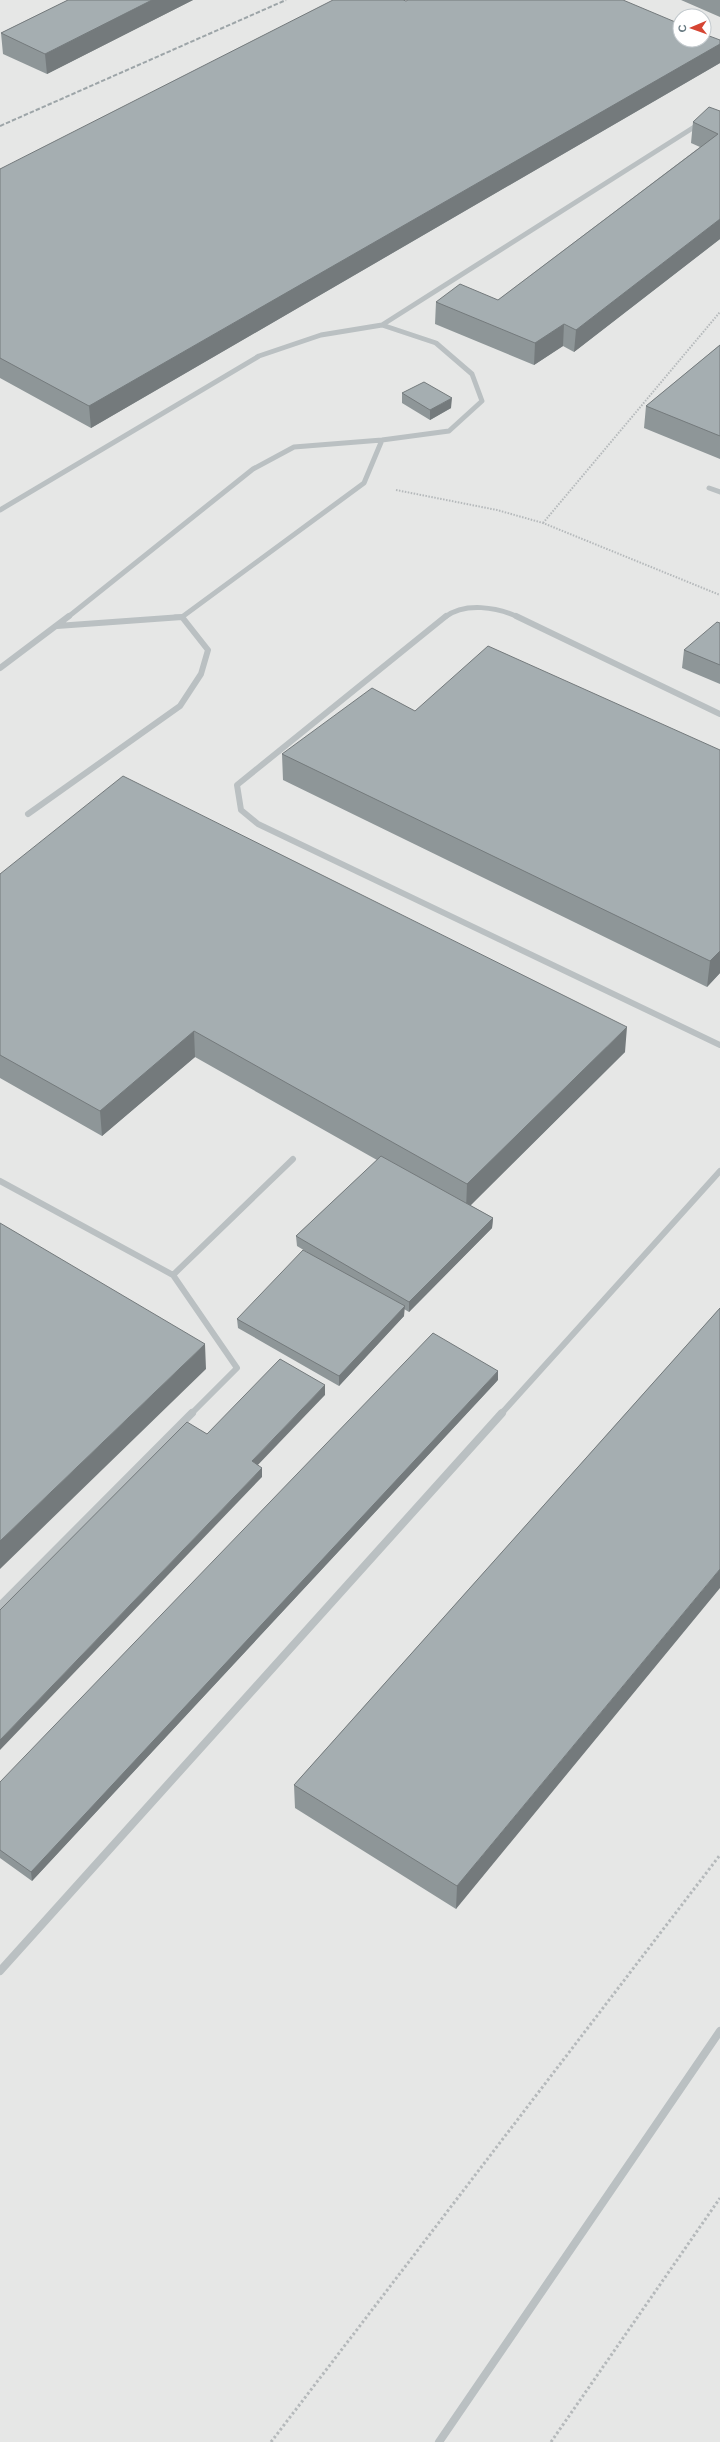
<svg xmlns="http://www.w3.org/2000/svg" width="720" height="2442" viewBox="0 0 720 2442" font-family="Barlow,sans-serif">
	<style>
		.built { fill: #e6e7e6; fill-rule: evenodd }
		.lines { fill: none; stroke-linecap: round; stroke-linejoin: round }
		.path-far1 { stroke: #b5b9bb; stroke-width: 2; stroke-dasharray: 1.5 1.5; stroke-linecap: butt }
		.path { stroke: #b5b9bb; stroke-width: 3; stroke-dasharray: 2.5 2.5; stroke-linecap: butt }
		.minor-far2 { stroke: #bac0c2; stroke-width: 5 }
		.minor-far1 { stroke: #bac0c2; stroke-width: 6 }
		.minor { stroke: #bac0c2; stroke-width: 8 }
		.rail { stroke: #9da5a8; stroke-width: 2; stroke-dasharray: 4.5 2; stroke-linecap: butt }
		.wall { fill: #8e9698 }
		.shaded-wall { fill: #747a7c }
		.building { fill: #a5aeb1; stroke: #747a7c }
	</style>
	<rect width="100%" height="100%" fill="#f6f5f3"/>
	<path class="built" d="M0 0H720V2442H0ZM680 16H704V40H680Z"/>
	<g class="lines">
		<path class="path-far1" d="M396 490 497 510 543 523 720 595
			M543 523 720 312"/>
		<path class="path" d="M271 2442 720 1855
			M551 2442 720 2198"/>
		<path class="minor-far2" d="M382 325 699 124
			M709 488 720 492
			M0 510 259 356 321 335 382 325 436 343 472 374 482 401 449 431 382 440 294 447 253 469 68 617
			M175 617H182
			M182 617 364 483 382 440
			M445 617C465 602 497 607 518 617"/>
		<path class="minor-far1" d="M446 616 237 785 241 810 258 824 720 1045
			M516 616 720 714
			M0 668 69 616
			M28 814 180 706 201 674 208 650 182 617 57 626
			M0 1181 173 1275 237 1368 191 1414
			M173 1275 293 1159
			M501 1414 720 1171"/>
		<path class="minor" d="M0 1606 192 1413
			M0 1971 502 1413
			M439 2442 720 2031"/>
		<path class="rail" d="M0 126 286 0"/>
	</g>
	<path class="wall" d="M68 0H193L47 74 3 54 1 33Z
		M681 0H720V17Z
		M406 1 720 40V63L91 428 0 378V169Z
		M720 111V239L574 352 563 346 534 365 435 324 436 302 498 300 700 147 691 143 693 122Z
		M720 345V459L644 428 646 406Z
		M402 393 451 408 430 420 402 403Z
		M720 623V684L682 668 684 650Z
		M415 711 720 750V973L707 987 283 780 282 754Z
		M0 874 625 1052 470 1205 493 1218 492 1228 409 1312 404 1309V1316L339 1386 238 1328 237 1319 310 1254 297 1246 296 1236 377 1160 195 1057 102 1136 0 1078Z
		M720 1308 456 1909 295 1808 294 1785Z
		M498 1380 32 1881 0 1858V1782Z"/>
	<path class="shaded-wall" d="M152 0H193L47 74 45 54Z
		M720 44V63L91 428 89 406Z
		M720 219V239L574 352 576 330Z
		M564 324 563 346 534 365 535 343Z
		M452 398 451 408 430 420V410Z
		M720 951V973L707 987 710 961Z
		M627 1027 625 1052 466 1210 467 1184Z
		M194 1031 195 1057 102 1136 100 1111Z
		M493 1218 492 1228 409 1312V1302Z
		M405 1306 404 1316 339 1386V1376Z
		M205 1344 206 1369 0 1569V1541Z
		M498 1371V1380L32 1881 31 1872Z
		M325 1385V1395L252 1471V1461Z
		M262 1468V1477L0 1750V1740Z
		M720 1569V1588L456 1909 457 1886Z"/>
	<path class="building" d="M68 0H152L45 54 1 33Z
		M333 0H403L406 1 408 0H623L680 24V40H704V34L720 40V44L89 406 0 358V169Z
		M709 107 720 111V219L576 330 564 324 535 343 436 302 460 284 498 300 718 134 693 122Z
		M720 345V436L646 406Z
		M424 382 452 398 430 410 402 393Z
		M717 622 720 623V665L684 650Z
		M488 646 720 750V951L710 961 282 754 372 688 415 711Z
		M123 776 627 1027 467 1184 194 1031 100 1111 0 1055V874Z
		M381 1156 493 1218 409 1302 296 1236Z
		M0 1223 205 1344 0 1541Z
		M303 1250 405 1306 339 1376 237 1319Z
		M720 1308V1569L457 1886 294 1785Z
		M433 1333 498 1371 31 1872 0 1850V1782Z
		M280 1359 325 1385 252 1461 262 1468 0 1740V1610L187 1422 207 1434Z"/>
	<g transform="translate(692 28) rotate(268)"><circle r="19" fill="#ffffff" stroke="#c2c9cd"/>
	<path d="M0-3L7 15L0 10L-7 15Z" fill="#d64533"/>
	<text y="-6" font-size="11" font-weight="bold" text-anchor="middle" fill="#677981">С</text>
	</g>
</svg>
